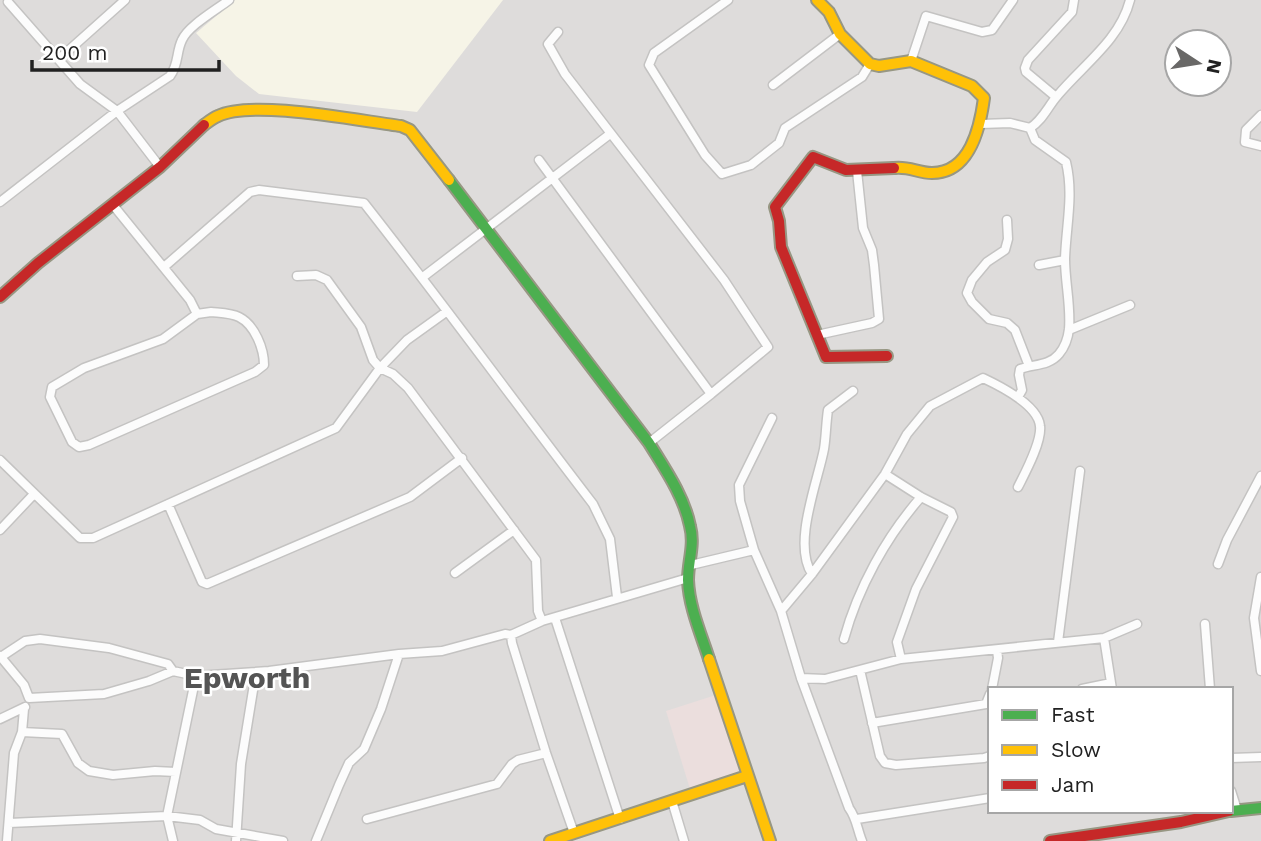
<svg xmlns="http://www.w3.org/2000/svg" width="1261" height="841" viewBox="0 0 1261 841" font-family="'Work Sans',sans-serif">
	<style>
		.residential { fill: #dedcdb; fill-rule: evenodd }
		.commercial { fill: #ebdedd }
		.education { fill: #f6f4e7 }
		.lines { fill: none; stroke-linecap: round; stroke-linejoin: round }
		.street-casing { stroke: #c4c3c2; stroke-width: 11 }
		.fast-casing { stroke: #979783; stroke-width: 14 }
		.slow-casing { stroke: #979783; stroke-width: 14 }
		.jam-casing { stroke: #979783; stroke-width: 14 }
		.street { stroke: #fcfcfc; stroke-width: 8 }
		.fast { stroke: #4caf50; stroke-width: 10 }
		.slow { stroke: #ffc107; stroke-width: 10 }
		.jam { stroke: #c62828; stroke-width: 10 }
		.labels { text-anchor: middle; dominant-baseline: central; stroke-width: 5; stroke-linejoin: round; paint-order: stroke }
		.district-label { font-size: 30px; font-weight: bold; fill: #545454; stroke: #fff }
	</style>
	<rect width="100%" height="100%" fill="#eeecea"/>
	<path class="residential" d="M0 0H1261V841H0ZM1177 42H1219V84H1177ZM990 689H1231V811H990Z"/>
	<path class="commercial" d="M719 694 743 772 690 789 666 711Z"/>
	<path class="education" d="M235 0H503L417 112 259 94 236 76 196 33Z"/>
	<g class="lines">
		<defs>
			<path id="street" d="M728 0 654 53 649 65 705 155 722 174 751 165 779 143 785 128 862 77 870 64
				M8 2 80 84 117 111 160 167
				M558 32 548 44 565 74 724 280 768 347 711 394
				M59 59 125 0
				M911 61 926 16 982 32 992 30 1013 0
				M773 85 840 34
				M1056 97 1026 72 1025 68 1028 60 1072 12 1074 0
				M1261 115 1246 130 1245 142 1261 146
				M981 124 1010 123 1030 128C1043 120 1048 106 1058 95 1083 65 1120 40 1130 0
				M539 160 711 394 649 443
				M0 202 117 111 170 76C179 64 176 52 182 40 188 26 216 10 229 0
				M113 205 190 300 197 314
				M1007 220 1008 239 1005 250 987 262 972 280 967 293 972 302 989 319 1007 323 1015 330 1029 366
				M1039 265 1065 260
				M164 267 250 192 259 190 364 203C442 302 516 404 593 504L610 539 617 597
				M297 276 316 275 327 280 361 327 373 360 380 368 393 374 408 388 536 560 538 611 542 621
				M423 277 610 134
				M211 312C220 313 231 313 239 317 255 325 264 349 264 365L255 372 89 445 79 447 72 442 50 397 52 387 84 368 163 339 197 314Z
				M1069 330 1130 305
				M817 335 872 323 879 319 874 265 872 250 863 228 857 171
				M1018 397 1022 390 1019 375 1020 369C1034 364 1049 366 1059 354 1064 348 1068 338 1069 329 1071 306 1065 282 1065 259 1066 226 1074 195 1066 162L1035 140 1030 128
				M772 418 739 485 740 501 754 550 781 611 801 678 849 808C857 819 857 829 862 841
				M0 460 80 538H93L336 428 380 368 407 340 446 312
				M885 474 921 497 951 512 953 517 916 589 897 642 901 659
				M168 504 202 582 207 584 410 497 462 458
				M0 530 34 494
				M1218 564 1227 540 1261 476
				M691 565 754 550
				M455 573 514 530
				M812 574C792 544 818 481 824 449 826 437 826 423 828 410L853 391
				M1261 577 1254 618 1261 671
				M781 611 812 574 885 474 907 434 930 406 983 378C1000 386 1038 405 1040 426 1042 442 1025 473 1018 487
				M555 618 620 819
				M1205 624 1210 689
				M1104 638 1112 689
				M844 639C858 588 886 537 921 497
				M1058 642 1080 471
				M0 656 24 685 29 698 104 694 149 681 173 671 196 676 269 671 399 654 442 651 505 634 511 635
				M1 657 25 641 40 639 109 648 168 664 173 671
				M860 670 880 756 885 763 896 765 984 758 990 756
				M801 678 825 679 901 659 1104 638 1137 624
				M992 689 998 658 997 650
				M1082 689 1111 683
				M0 719 25 707
				M872 723 986 704 990 694
				M22 732 62 734 78 763 89 771 113 775 155 771 176 772
				M1231 758 1261 757
				M1231 791 1237 810
				M672 801 684 841
				M367 819 497 784 512 764 518 760 546 753
				M857 819 990 798
				M9 823 167 816 200 820 216 829 283 841
				M574 833 546 753 512 643 511 635 542 621 688 578
				M7 841 14 753 22 732 24 709
				M173 841 167 816 196 676
				M236 841 241 764 256 672
				M316 841 339 785 349 763 364 749 381 709 399 654"/>
			<path id="fast" d="M449 180 649 443C665 469 684 496 690 526 695 545 688 561 688 580 689 607 701 634 709 659
				M1231 811 1261 808"/>
			<path id="slow" d="M817 0 829 12 840 34 870 64 879 66 911 61 972 86 984 98C980 128 970 173 932 173 918 173 909 166 894 168
				M204 125C208 122 213 118 218 116 252 99 360 121 401 126L410 130 449 180
				M709 659 770 841
				M550 841 747 776"/>
			<path id="jam" d="M0 297 38 263 160 167 204 125
				M887 356 826 357 781 247 779 221 775 207 813 157 846 170 894 168
				M1050 841 1181 822 1229 811"/>
		</defs>
		<use href="#street" class="street-casing"/>
		<use href="#fast" class="fast-casing"/>
		<use href="#slow" class="slow-casing"/>
		<use href="#jam" class="jam-casing"/>
		<use href="#street" class="street"/>
		<use href="#fast" class="fast"/>
		<use href="#slow" class="slow"/>
		<use href="#jam" class="jam"/>
	</g>
	<g class="labels">
		<g class="district-label">
			<text x="247" y="677">Epworth</text>
		</g>
	</g>
	<rect x="988" y="687" width="245" height="126" fill="#ffffff" stroke="#a6a6a6" stroke-width="2"/>
	<rect x="1002" y="710" width="35" height="10" fill="#4caf50" stroke="#a6a6a6" stroke-width="2"/>
	<text x="1051" y="722" font-size="21" fill="#212121">Fast</text>
	<rect x="1002" y="745" width="35" height="10" fill="#ffc107" stroke="#a6a6a6" stroke-width="2"/>
	<text x="1051" y="757" font-size="21" fill="#212121">Slow</text>
	<rect x="1002" y="780" width="35" height="10" fill="#c62828" stroke="#a6a6a6" stroke-width="2"/>
	<text x="1051" y="792" font-size="21" fill="#212121">Jam</text>
	<g transform="translate(1198 63) rotate(102)"><circle r="33" fill="#ffffff" stroke="#a6a6a6" stroke-width="2"/>
	<path d="M0-5L12 26L0 18L-12 26Z" fill="#696867"/>
	<text y="-10" font-size="19" font-weight="bold" text-anchor="middle" fill="#212121">N</text>
	</g>
	<path d="M32 60v10h187v-10" fill="none" stroke="#212121" stroke-width="3.5"/>
	<text x="42" y="60" font-size="21" fill="#212121" stroke="#ffffff" stroke-width="5" paint-order="stroke">200 m</text>
</svg>
